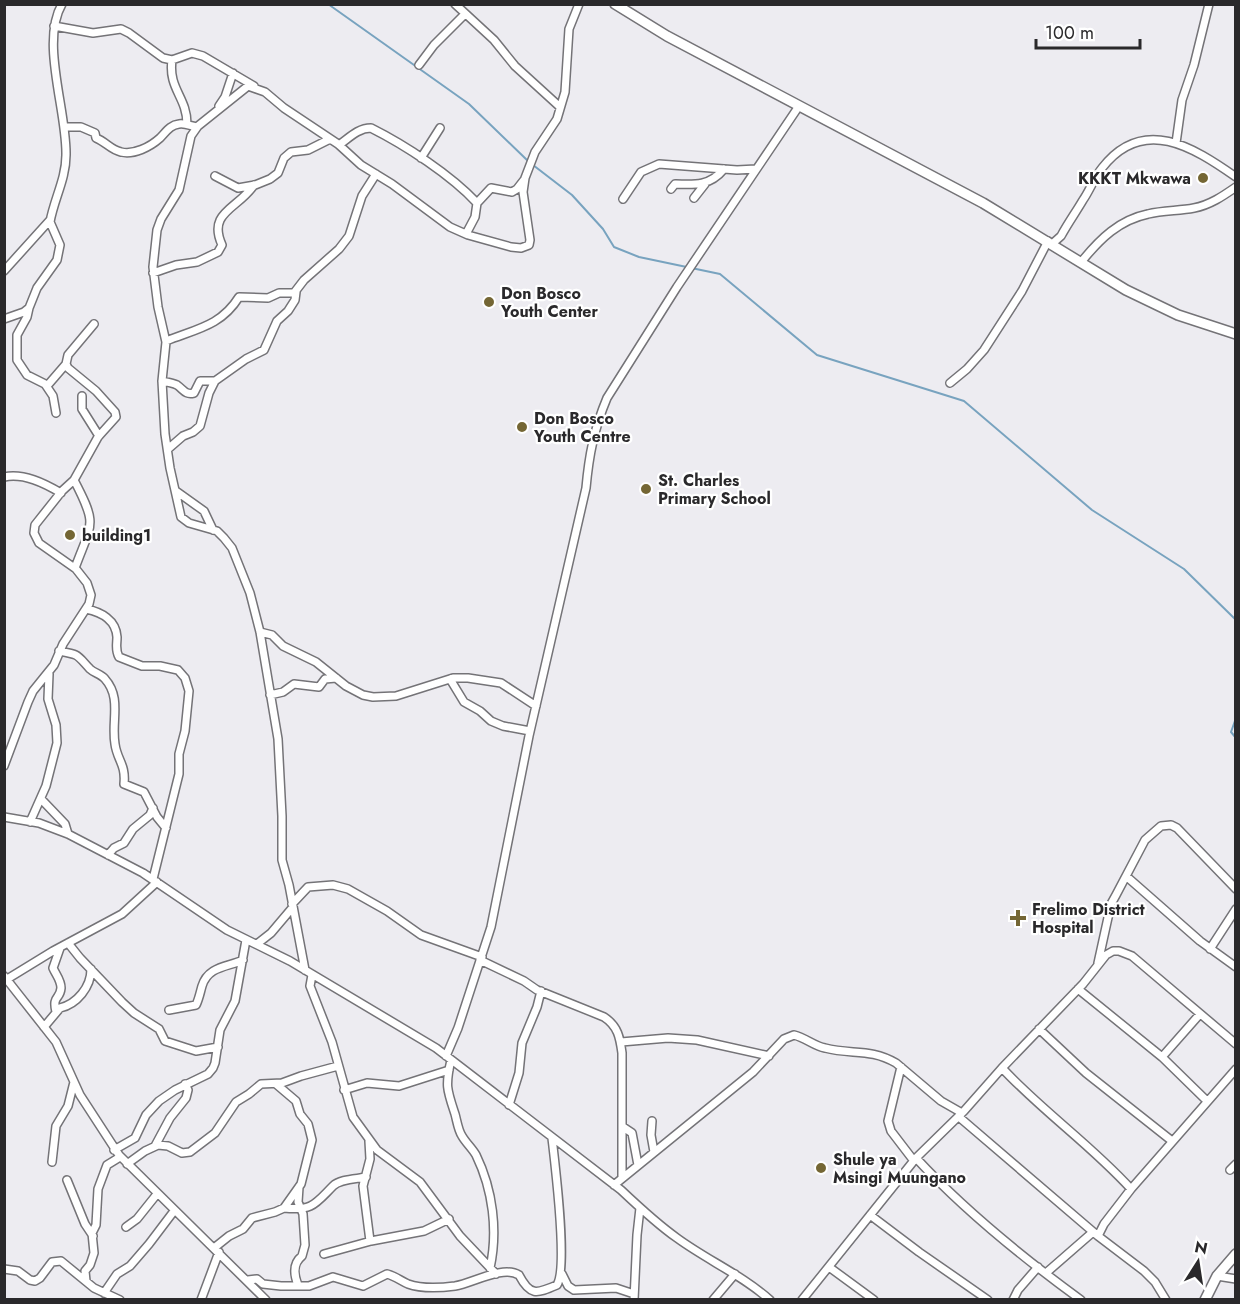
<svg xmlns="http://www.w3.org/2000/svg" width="1240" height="1304" viewBox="0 0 1240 1304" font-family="Jost,sans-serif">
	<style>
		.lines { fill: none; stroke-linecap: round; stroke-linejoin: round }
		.stream { stroke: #78a3bf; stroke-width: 2 }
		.minor-casing { stroke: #747377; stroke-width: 10 }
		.tertiary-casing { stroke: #747377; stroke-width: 12 }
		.minor { stroke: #fff; stroke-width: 7 }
		.tertiary { stroke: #fff; stroke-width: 9 }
		.poi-dot { fill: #746634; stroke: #fff; stroke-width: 2 }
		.labels { text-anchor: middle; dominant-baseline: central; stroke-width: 4.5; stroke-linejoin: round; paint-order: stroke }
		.poi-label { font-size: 16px; font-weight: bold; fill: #2a292b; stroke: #fff; text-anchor: start }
	</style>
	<rect width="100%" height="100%" fill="#edecf1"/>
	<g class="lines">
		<path class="stream" d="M328 4 469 104 528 161
			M533 165 572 195 603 229 614 247 639 257 720 274 817 355 964 401 1092 510 1184 569 1236 620
			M1236 718 1231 732 1236 738"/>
		<defs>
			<path id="minor" d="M455 4 494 40 515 66 560 107
				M54 26 93 33 121 29 129 33 163 58 172 60 192 53 203 56 254 86
				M172 60C168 89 187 97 187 124
				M419 65 434 45 465 14
				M219 106 225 97 233 73
				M65 127H81L95 133 96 138C106 142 111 150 121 152 134 155 150 147 160 138 166 132 170 125 179 124 185 123 191 126 197 127
				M1176 143 1182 100 1194 65 1209 4
				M339 145C349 138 358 128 371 128 405 145 451 175 477 203L475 217 466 234
				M421 158 440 128
				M215 176 238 188 255 185 270 179 278 173 284 158 291 152 308 150 330 139
				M671 189 675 184C695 185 710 186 724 169
				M694 198 705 184
				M623 199 641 172 659 164 737 170 756 169
				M477 203 491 188 512 192 517 189 524 180
				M1052 244 1061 236C1068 223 1076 212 1083 200 1090 190 1094 178 1102 168 1143 115 1193 147 1236 177
				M1082 261C1100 239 1119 220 1148 214 1163 210 1179 211 1194 208 1210 205 1223 196 1236 187
				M4 271 50 220
				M153 273 176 265 197 262 218 252 222 245C207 212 238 209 254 185
				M29 308 27 317 17 335V360L27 375 45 384 53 396 56 413
				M4 319 24 312 29 308 37 288 57 260 60 245 50 222C54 199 66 179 66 155 67 111 40 42 62 4
				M166 341C196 329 221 326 239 297L268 298 279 293H294L304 280 339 249 349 236 362 196 376 174
				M162 381C167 382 173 383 177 385 184 390 185 395 194 393L200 381H215
				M950 383 967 369 984 350 1022 291 1048 241
				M47 386 66 364
				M82 396V409L99 436
				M168 449 183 436 193 432 200 426 209 393 215 381 246 359 264 350 277 321 288 311 295 300 296 292
				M4 477C24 473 44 483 61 493
				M74 480C98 526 92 522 75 568
				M176 491 204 511 213 530
				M86 609C101 612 116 620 117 637 117 645 115 650 119 657L142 666H160L178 670 185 678 189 691 185 731 179 754V774L153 879
				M260 632 272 635 283 646 316 662 346 686 363 695 373 697 396 696 453 678H468L501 683 536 706
				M59 651C80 655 76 654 90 669 94 673 101 674 105 679 122 698 111 721 115 744 117 760 126 764 124 784L144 792 157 817 166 828
				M450 679 464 702 480 711 491 721 503 726 530 731
				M270 695 283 692 294 684 319 687 325 679 336 678
				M4 766 28 702 33 691 54 665 63 644 89 604 91 595 87 583 76 569 39 543 34 533 35 525 62 491 74 480 98 437 116 417 115 412 96 391 68 368 66 364 68 355 94 324
				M42 800 65 824 68 834
				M4 817 39 823 68 834 143 873 227 930 290 961 436 1048 621 1190C639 1207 657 1224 677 1238 707 1260 742 1275 770 1300
				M30 822 46 786 57 743 56 725 48 699 49 674
				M108 855 114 848 124 843 133 829 150 815 153 808
				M1126 876 1200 941 1236 967
				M292 904 308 887 333 885 348 889 387 911 421 935 482 957
				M68 943 80 958 122 1002 134 1013 159 1029 165 1041 196 1051 218 1047
				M257 944 271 933 293 907
				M1210 949 1236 909
				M480 960 524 981 537 990 604 1017C618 1026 620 1038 622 1053V1178
				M1098 963 1111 904 1116 895 1145 840 1161 826 1171 825 1177 828 1236 889
				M305 970 289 885 282 860V816L278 739 260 632 250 593 232 548 224 538 217 531 189 523 181 517 170 468 165 434 162 381 166 342 158 307 153 267 157 230 161 219 179 190 191 136 198 126 248 86 265 92 284 108 338 144 361 165 392 184 450 227 468 235 511 247 521 248 529 245 530 240 523 192 525 178 535 152 557 119 565 92 569 29 579 4
				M312 975 310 986 332 1042 353 1117 377 1150 420 1182 460 1236 496 1274
				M4 976 56 1042 80 1095 119 1155 266 1300
				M4 981 53 951 122 914 157 882
				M1078 989 1162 1057 1207 1101
				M169 1010 196 1005C199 999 200 993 202 986 208 966 228 967 243 960
				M56 1012C52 995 60 1000 61 988 61 980 56 975 53 968L60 948
				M44 1027 60 1008C77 1004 91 987 91 969
				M1039 1029 1086 1073 1172 1141
				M621 1042 668 1038 697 1040 769 1056
				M446 1056 458 1028 491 927 529 736 586 488C589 455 594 429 607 398L677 287 799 106
				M1162 1057 1200 1014
				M451 1060C445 1086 447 1090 455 1114 457 1121 458 1130 462 1136 466 1143 472 1148 476 1155 493 1190 498 1231 490 1268
				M901 1067 888 1121 891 1131 914 1161
				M1002 1068C1042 1111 1091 1145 1131 1189
				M344 1090 367 1083 399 1086 449 1070
				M509 1105 519 1073 522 1043 537 1007 541 991
				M959 1117 1098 1236 1144 1271 1155 1282 1166 1300
				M652 1121 651 1135 654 1152
				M623 1127 632 1133 638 1165
				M369 1141 370 1159 363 1186 370 1241
				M155 1146 170 1118 186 1098 188 1090 185 1084
				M114 1150 135 1138 146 1115 159 1101 175 1090 208 1074 213 1068 215 1063 220 1030 235 1001 246 940
				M916 1158C965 1211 1022 1257 1081 1300
				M52 1162 56 1126 68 1106 74 1082
				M127 1164 145 1151 158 1145 168 1146 182 1153 190 1152 215 1133 236 1102 249 1094 261 1084 282 1083 301 1076 338 1066
				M1230 1170 1236 1164
				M67 1180 85 1224 93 1236
				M614 1185 753 1072 784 1039 794 1035C806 1038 814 1046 825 1048 852 1055 870 1048 896 1063L941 1101 962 1113
				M284 1208C313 1211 315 1204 333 1186 340 1179 357 1179 366 1177
				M870 1215 919 1252 988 1300
				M126 1227 137 1219 157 1194
				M1098 1236 1104 1224 1131 1189 1236 1069
				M214 1248 229 1236 243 1229 252 1218 275 1212 284 1208 301 1184 312 1140 308 1124 300 1114 296 1101 276 1084
				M324 1254 371 1241 424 1231 449 1219
				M829 1267 874 1300
				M4 1269 18 1271 30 1280 35 1281 40 1278 52 1262 61 1261 94 1288 120 1300
				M1046 1273 1093 1232
				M562 1274 568 1286 574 1290 616 1288 634 1294
				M1217 1276 1236 1279
				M248 1280 257 1279 263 1284 281 1286H309L333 1277 363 1286 387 1274C395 1276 401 1281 408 1284 422 1289 440 1288 455 1286 473 1283 503 1265 519 1275 530 1296 536 1294 557 1285 568 1267 555 1164 552 1138
				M86 1281 85 1271 90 1265 94 1253 92 1233 96 1225 98 1189 107 1165 120 1157
				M298 1285C294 1275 292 1264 302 1256L305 1245 303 1214 298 1202 299 1187
				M104 1293 117 1274 130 1266 149 1244 174 1211
				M201 1300 219 1252
				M634 1300 637 1235 640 1208
				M713 1300 735 1274
				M802 1300 916 1158 964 1111 1002 1068 1083 984 1106 955 1113 951H1119L1132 956 1236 1044
				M1013 1300 1018 1290 1038 1267"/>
			<path id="tertiary" d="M615 4 667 36 983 203 1126 290 1178 315 1236 334
				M1205 1300 1217 1276 1236 1254"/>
		</defs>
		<use href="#minor" class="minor-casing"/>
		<use href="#tertiary" class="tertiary-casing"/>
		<use href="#minor" class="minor"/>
		<use href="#tertiary" class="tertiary"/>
	</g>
	<g class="poi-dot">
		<circle cx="1203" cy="178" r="6"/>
		<circle cx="489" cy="302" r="6"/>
		<circle cx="522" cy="427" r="6"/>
		<circle cx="646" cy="489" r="6"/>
		<circle cx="70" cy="535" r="6"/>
		<path d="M1015 909h6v6h6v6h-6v6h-6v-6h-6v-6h6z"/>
		<circle cx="821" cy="1168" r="6"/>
	</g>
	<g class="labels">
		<g class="poi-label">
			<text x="1191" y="178" text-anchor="end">KKKT Mkwawa</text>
			<text x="501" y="293">Don Bosco<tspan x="501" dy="18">Youth Center</tspan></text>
			<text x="534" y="418">Don Bosco<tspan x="534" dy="18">Youth Centre</tspan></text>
			<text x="658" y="480">St. Charles<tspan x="658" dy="18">Primary School</tspan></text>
			<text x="82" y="535">building1</text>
			<text x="1032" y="909">Frelimo District<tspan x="1032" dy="18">Hospital</tspan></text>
			<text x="833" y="1159">Shule ya<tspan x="833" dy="18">Msingi Muungano</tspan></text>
		</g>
	</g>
	<rect width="1240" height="1304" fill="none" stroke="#2a292b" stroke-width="12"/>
	<g transform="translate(1198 1262) rotate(12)" stroke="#ffffff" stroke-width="4.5" paint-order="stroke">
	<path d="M0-4.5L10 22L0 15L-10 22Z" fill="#2a292b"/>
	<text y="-9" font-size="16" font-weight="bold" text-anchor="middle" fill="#2a292b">N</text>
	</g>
	<path d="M1036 39v9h104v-9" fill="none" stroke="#2a292b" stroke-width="3"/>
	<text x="1045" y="39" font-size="18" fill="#2a292b" stroke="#ffffff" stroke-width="4.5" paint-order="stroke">100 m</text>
</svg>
